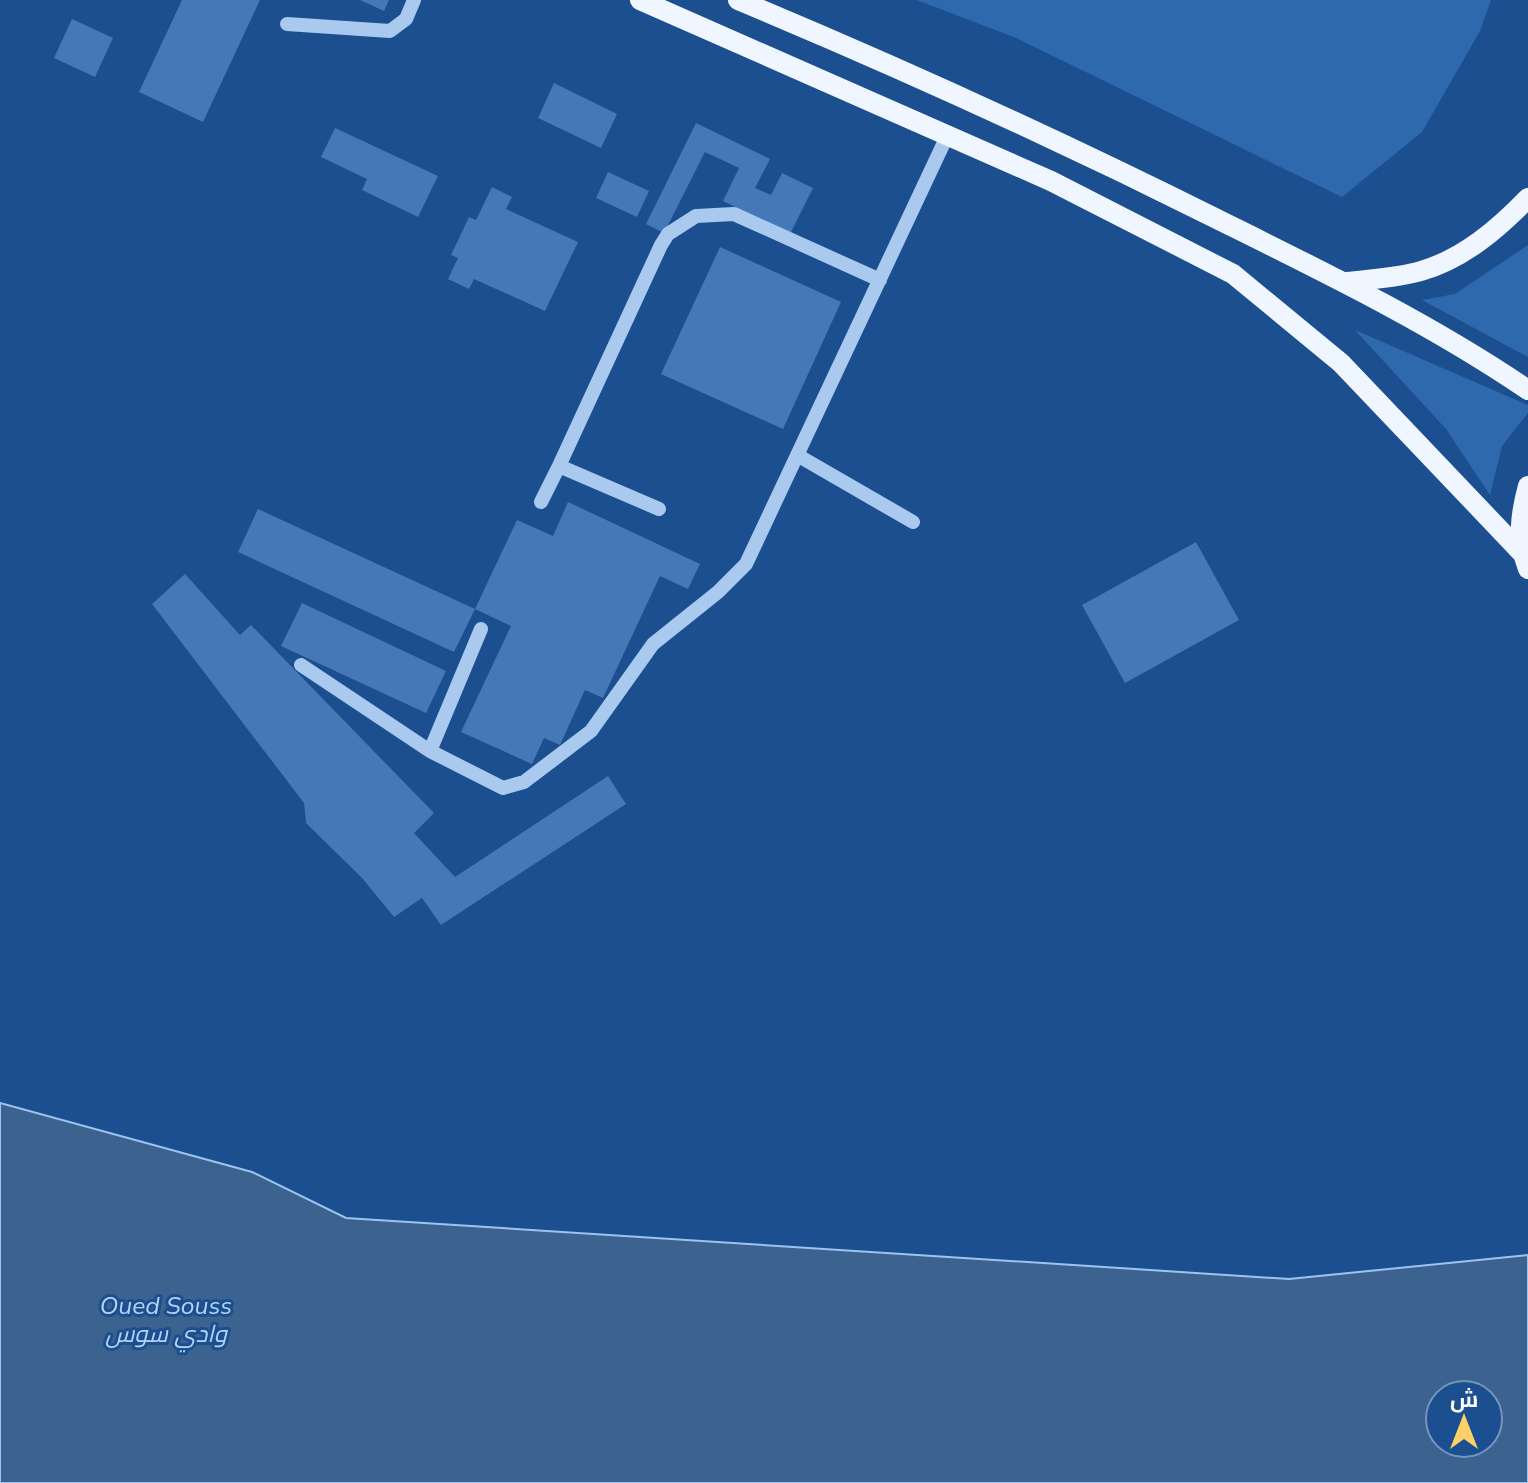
<svg xmlns="http://www.w3.org/2000/svg" width="1528" height="1483" viewBox="0 0 1528 1483" font-family="Mulish,Cairo,sans-serif">
	<style>
		.green { fill: #2e69ad }
		.water { fill: #3c6290; stroke: #9cc4f0; stroke-width: 2; fill-rule: evenodd }
		.building { fill: #4478b7 }
		.lines { fill: none; stroke-linecap: round; stroke-linejoin: round }
		.minor { stroke: #a9c9ee; stroke-width: 14 }
		.major { stroke: #f0f6ff; stroke-width: 20 }
		.labels { text-anchor: middle; dominant-baseline: central; stroke-width: 6; stroke-linejoin: round; paint-order: stroke }
		.water-label { font-size: 24px; font-style: italic; fill: #b5d3f5; stroke: #1b4f8f }
	</style>
	<rect width="100%" height="100%" fill="#1b4f8f"/>
	<path class="green" d="M917 0H1491L1480 31 1422 132 1342 197 1016 38Z
		M1528 245V357L1422 300 1455 294Z
		M1355 330 1528 405V413L1502 446 1490 495 1446 429Z"/>
	<path class="water" d="M0 1103 252 1172 346 1218 1289 1279 1528 1255V1483H0ZM1440 1395H1488V1443H1440Z"/>
	<path class="building" d="M182 0H260L203 122 139 92Z
		M360 0H389L384 11Z
		M72 19 113 38 95 77 54 58Z
		M554 83 617 114 601 148 538 118Z
		M696 123 770 159 755 188 771 195 782 173 813 188 790 234 723 201 739 168 705 152 664 233 646 224Z
		M335 128 438 176 418 217 362 190 367 179 321 157Z
		M608 172 649 191 637 217 596 198Z
		M492 187 512 197 506 209 578 242 545 311 474 279 469 289 448 279 458 258 451 255 469 217 476 220Z
		M720 247 841 302 783 429 661 374Z
		M568 502 700 564 688 589 660 576 603 698 585 690 560 745 544 738 532 764 461 732 511 626 475 609 517 520 553 536Z
		M258 509 475 609 454 652 238 552Z
		M1196 542 1239 620 1125 683 1082 605Z
		M185 574 240 635 251 625 434 813 414 833 455 877 608 776 626 804 441 925 422 898 394 917 362 878 306 823 304 803 152 604Z
		M302 603 446 671 426 713 281 646Z"/>
	<g class="lines">
		<path class="minor" d="M287 24 390 31 406 19 414 0
			M797 455 913 522
			M559 466 661 245 668 234 696 216 734 214 880 280
			M541 502 559 466 659 509
			M301 665 430 751 503 788 524 782 591 731 653 644 718 592 746 564 948 134
			M430 751 481 629"/>
		<path class="major" d="M640 0 1051 181 1233 274 1341 363 1522 553
			M738 0C901 68 1063 142 1221 221 1326 273 1431 324 1528 390
			M1347 282C1371 279 1398 278 1421 271 1463 259 1498 229 1528 198
			M1528 486C1520 515 1517 540 1528 569"/>
	</g>
	<g class="labels">
		<g class="water-label">
			<text x="166" y="1305">Oued Souss<tspan x="166" dy="28">وادي سوس</tspan></text>
		</g>
	</g>
	<g transform="translate(1464 1419)"><circle r="38" fill="#1b4f8f" stroke="#7695bc" stroke-width="2"/>
	<path d="M0-6L14 30L0 20L-14 30Z" fill="#ffd166"/>
	<text y="-12" font-size="22" font-weight="bold" text-anchor="middle" fill="#ffffff">ش</text>
	</g>
</svg>
